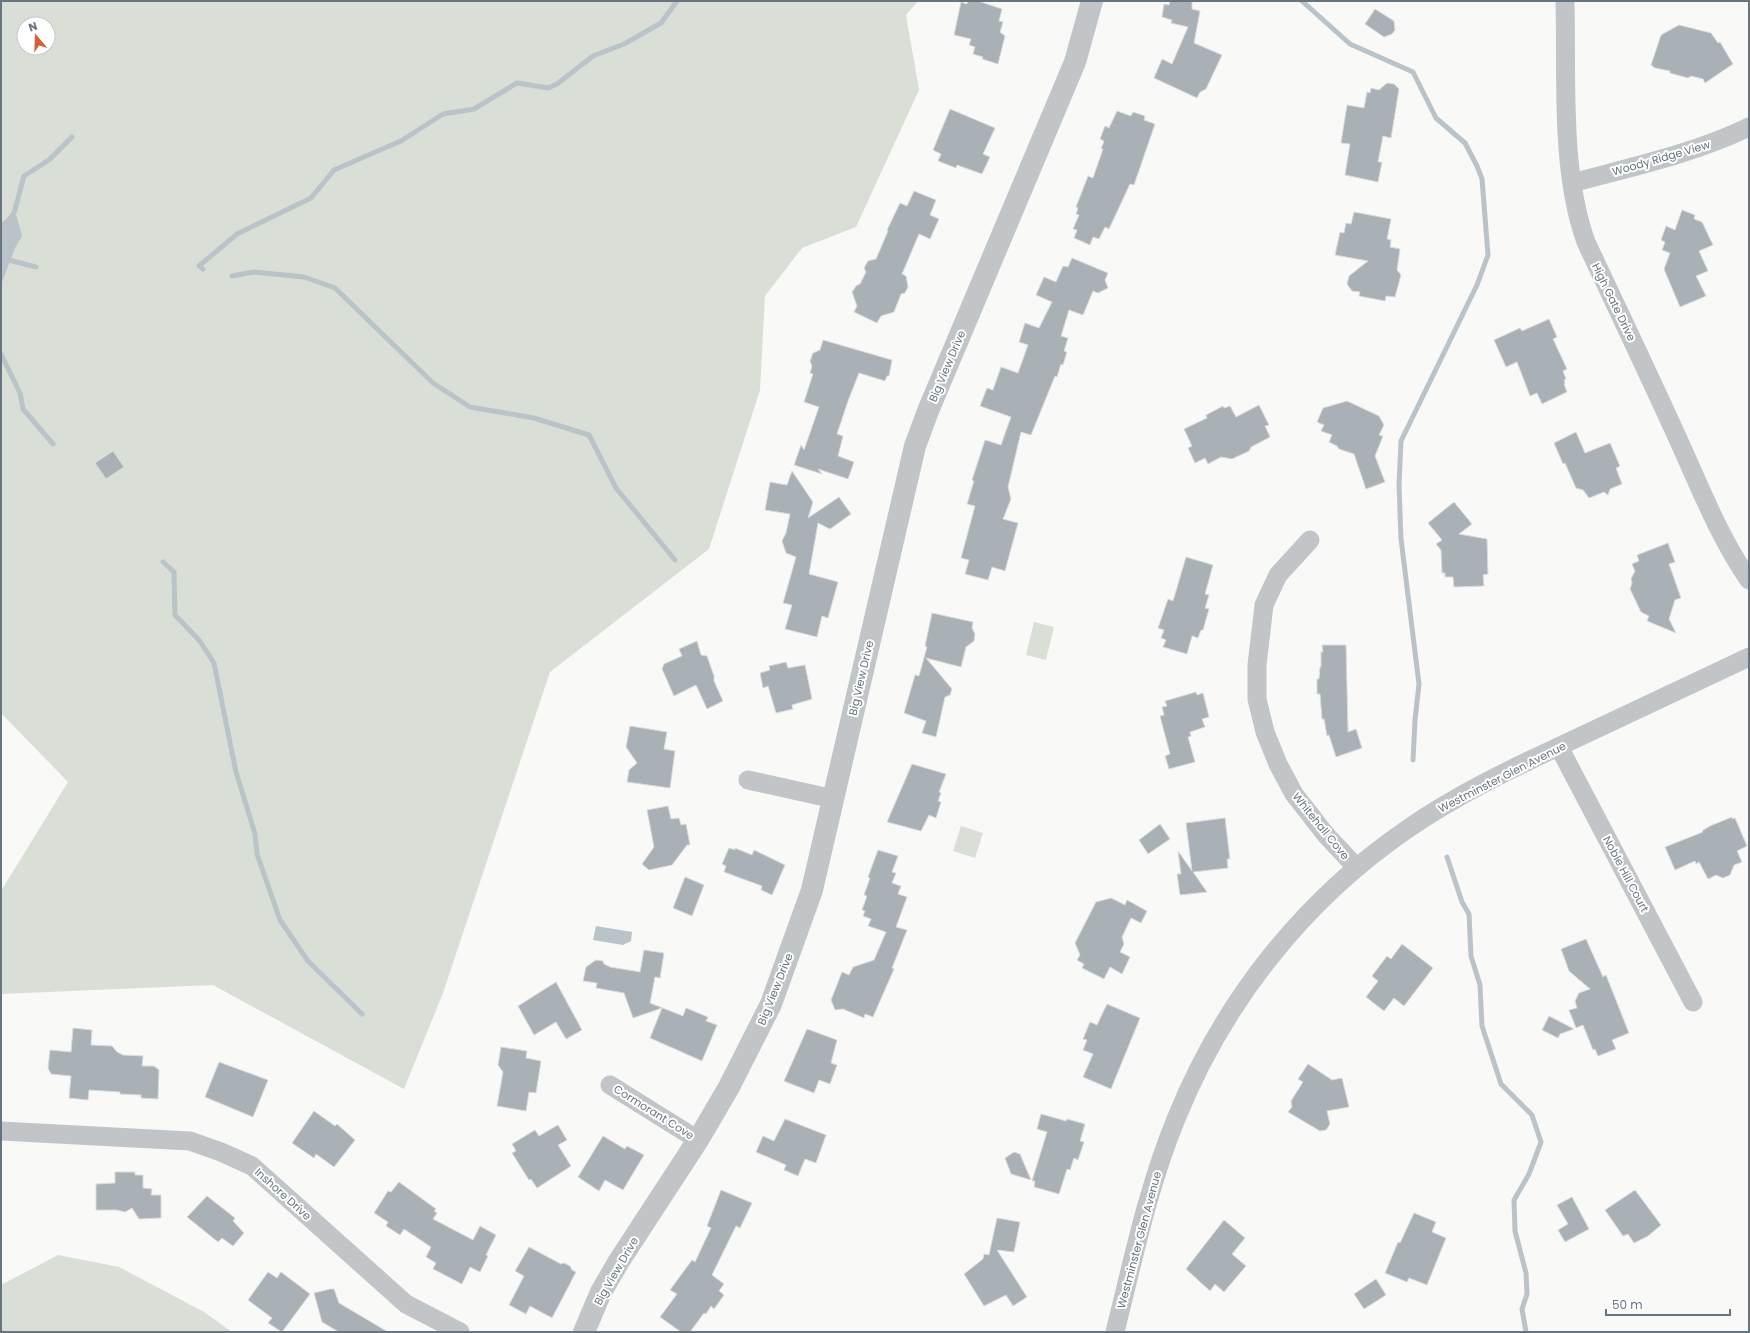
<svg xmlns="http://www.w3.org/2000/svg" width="1750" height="1333" viewBox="0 0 1750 1333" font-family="Poppins,sans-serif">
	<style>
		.green { fill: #d9ded7; fill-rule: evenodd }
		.water { fill: #bac4c8 }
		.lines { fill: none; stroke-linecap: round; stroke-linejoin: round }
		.stream { stroke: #bac4c8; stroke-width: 5 }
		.building { fill: #a9b0b6; stroke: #dbdbda }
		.minor { stroke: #c1c5c8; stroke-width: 19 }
		.tertiary { stroke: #c1c5c8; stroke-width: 22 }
		.labels { text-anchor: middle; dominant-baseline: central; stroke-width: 4; stroke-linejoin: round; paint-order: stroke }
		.street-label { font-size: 11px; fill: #667580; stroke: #fff }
	</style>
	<rect width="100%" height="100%" fill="#f9f9f8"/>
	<path class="green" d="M1 1H918L906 15 919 90 856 227 802 248 765 296 760 390 709 549 550 672 443 993 404 1089 213 985 1 994V891L68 782 1 713ZM24 24H48V48H24Z
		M1034 622 1054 627 1046 660 1026 655Z
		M961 826 983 833 975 858 953 851Z
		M58 1255 119 1267 204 1312 232 1332H1V1285Z"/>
	<path class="water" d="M14 213 17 217 22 236 15 248 1 285V223Z
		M596 926 632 932 631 941 623 945 593 940Z"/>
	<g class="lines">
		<path class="stream" d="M1302 1 1350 44 1413 72 1436 118 1465 143 1477 166 1482 179 1488 255 1477 285 1401 441 1399 485 1401 539 1419 684 1415 720 1413 760
			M10 218 14 213 24 176 49 160 72 137
			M1 258 36 267
			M203 269 199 266 237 234 311 198 334 170 401 141 443 114 474 109 517 83 548 88 557 84 593 56 624 44 661 23 677 1
			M232 276 254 272 304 277 335 288 433 383 470 407 534 418 589 435 616 488 675 560
			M1 354 20 393 23 409 53 444
			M163 562 174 572 175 615 199 640 214 663 236 772 255 834 257 854 280 920 308 961 362 1014
			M1447 857 1462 902 1469 914 1471 956 1480 985 1482 1026 1501 1084 1532 1115 1541 1142 1529 1174 1514 1200 1515 1231 1526 1273 1527 1294 1522 1309 1526 1332"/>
	</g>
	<path class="building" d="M968 1H978L1002 9 999 21 1003 22 1000 32 1005 36 998 64 982 59 983 57 973 54 975 47 969 45 971 39 954 35 961 2 967 4Z
		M1170 1H1192V9L1200 11 1194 43 1222 55 1206 89 1200 92 1197 98 1154 78 1162 59 1172 64 1188 27 1171 23 1172 20 1162 17 1164 4 1169 5Z
		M1375 9 1394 21 1395 30 1392 34 1384 37 1365 24Z
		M1679 25 1711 33 1718 43 1720 42 1733 64 1705 83 1703 79 1691 76 1688 78 1670 73V71L1655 68 1651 65 1661 35Z
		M1387 83 1394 84 1399 89 1391 138 1383 136 1378 162H1382L1378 182 1345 175 1350 144 1341 143 1347 105 1364 108 1367 92 1370 93 1371 88 1379 90Z
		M950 109 995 128 983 154 990 157 982 174 957 165 956 168 938 161 941 154 933 150Z
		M1117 111 1131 116 1133 112 1145 116 1144 120 1155 124 1134 185 1130 184 1109 229 1105 227 1099 239 1093 237 1090 245 1074 238 1077 230 1073 229 1079 215 1076 214 1078 208 1076 207 1088 176 1093 178 1103 149H1101L1104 141 1100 139 1105 126 1109 128Z
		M914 191 936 200 930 215 939 219 930 239 919 234 902 274 906 276 908 287 905 293 901 294 894 312 881 316 877 323 854 312 857 306 852 292 856 286 860 284 866 272 864 268 868 261 876 259 888 231 887 230 900 203 907 206Z
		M1682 210 1695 215 1694 219 1702 222 1713 245 1699 251 1708 271 1696 276 1706 296 1680 307 1664 269 1670 253 1662 250 1665 242 1661 240 1666 226 1675 230Z
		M1354 212 1391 219 1387 239 1391 240 1390 247 1400 249 1397 270 1401 275 1395 297 1386 296 1385 301 1359 296 1360 292 1352 291 1347 284 1349 276 1368 261 1335 255 1340 232 1344 233 1346 223 1351 224Z
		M1072 258 1108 273 1105 280 1108 288 1098 293 1093 291 1083 315 1069 310 1061 336 1068 338 1064 351 1067 352 1063 365 1061 364 1057 377 1055 376 1031 435 1021 432 1008 487 1011 499 1003 519 1018 523 1005 571 992 567 988 580 965 574 969 560 961 558 975 506 967 504 974 481 972 480 985 440 1001 445 1011 417 980 406 987 388 993 390 1001 367 1018 373 1028 345 1019 342 1025 323 1039 328 1052 302 1036 295 1044 277 1056 282 1063 266 1068 267Z
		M1549 319 1557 337 1553 339 1567 369 1563 371 1566 379 1564 380 1565 383 1564 384 1567 392 1542 404 1537 393 1530 396 1517 362 1506 367 1494 340 1520 328 1522 331Z
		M823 340 892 360 889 376H887L885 381 859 373 848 401 837 434 843 436 838 456 854 462 848 479 818 469 822 474 794 465 801 445 804 450 819 407 804 402 813 374 810 373 812 366 810 361 813 353 820 350Z
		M1347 401 1379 416 1384 425 1379 435 1383 436 1375 456 1385 482 1366 489 1354 454 1339 449 1337 446 1329 442 1332 435 1321 431 1324 425 1317 422 1323 408Z
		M1259 405 1269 425 1265 426 1270 437 1251 447 1249 451 1232 459 1221 457 1208 464 1205 458 1195 463 1188 448 1192 446 1184 429 1207 418 1206 415 1223 406 1224 408 1230 406 1236 417Z
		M1576 432 1585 453 1610 443 1620 466 1616 468 1622 484 1610 489 1608 495 1604 492 1589 498 1583 490 1576 488 1565 463 1563 464 1554 443Z
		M113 451 124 467 106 479 95 463Z
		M792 471 813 502 808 518 839 497 851 514 830 529 818 523 809 574 838 582 828 618 822 616 817 637 785 629 792 605 783 603 796 557 786 553 782 541 786 533 790 514 765 510 770 482 787 485Z
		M1454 502 1472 524 1459 534 1487 539 1488 574 1483 575 1484 586 1454 587 1453 577H1445V573H1442L1441 550 1436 544 1442 540 1428 523Z
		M1668 543 1675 562 1669 564 1681 598 1675 600 1669 619 1676 633 1647 621 1649 616 1641 612 1630 589 1632 583 1631 579 1635 571 1632 564 1639 561 1637 555Z
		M1186 557 1213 565 1205 594 1209 595 1205 608 1209 609 1203 630H1201L1198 638 1192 636 1187 654 1163 647 1166 640 1161 638 1164 630 1158 628 1168 599 1173 601Z
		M932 613 973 622 972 628 975 634 974 641 966 647 961 667 926 658 952 689 950 695 945 697 936 737 922 733 926 721 904 713 915 675 919 676 927 647 925 646Z
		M697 641 701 655 707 656 714 676V681L723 701 707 709 696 685 674 696 662 669 664 664 682 656 679 649Z
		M1322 645H1346L1348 732 1356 729 1362 748 1336 757 1329 735 1327 736 1324 719H1322L1320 694H1317V679H1319L1320 667H1321V652H1323Z
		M786 662 788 668 805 665 812 699 792 705 793 709 776 713 768 686 763 688 760 673 770 670 769 666Z
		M1196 692 1197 695 1203 693 1209 717 1202 719 1205 727 1190 732 1191 736 1188 737 1195 762 1169 769 1165 756 1170 754 1160 716 1164 715 1162 707 1167 706 1165 701Z
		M630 726 667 732 664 749 675 751 670 788 627 782 629 770 637 763 626 747Z
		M912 764 946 774 939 792 941 793 938 801 941 802 936 818 929 815 921 831 887 822Z
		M668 806 671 819 679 818 681 825 686 824 690 845H687L672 865 649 870 642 864 654 847 647 810Z
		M1732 817V819L1735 818 1747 846 1737 851 1742 862 1734 865 1730 875 1723 878 1716 875 1708 879 1699 862 1696 864 1695 861 1675 870 1665 847 1703 832 1702 831 1710 826Z
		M1225 818 1230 859H1227L1228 868 1193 872 1207 892 1180 895 1177 874H1181L1178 851 1192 871 1186 823Z
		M1160 824 1170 839 1148 854 1139 840Z
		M729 848 735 850V848L752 855 754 850 785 865 772 895 761 890 762 886 724 872 726 866 722 864Z
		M878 850 898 856 892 872 896 873 892 883 901 886 898 894 907 897 896 927 907 930 892 968 894 969 873 1017 865 1014 864 1018 843 1009 835 1010 831 1000 842 972 849 975 853 967 874 960 886 932 868 926 871 919 863 916 865 911 862 910 867 896 864 895 870 878 868 877Z
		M685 877 704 885 692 916 673 908Z
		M1111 898 1125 905 1127 900 1147 911 1141 923 1131 918 1122 937 1124 944 1120 952 1130 957 1122 974 1110 967 1104 979 1082 968 1084 964 1077 960 1080 955 1075 943 1096 902Z
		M1586 939 1603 977 1606 975 1629 1033 1612 1040 1616 1049 1598 1056 1595 1049 1593 1050 1583 1025 1576 1028 1569 1010 1577 1008 1575 1001 1579 993 1590 989 1569 971 1561 949Z
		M1402 944 1433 968 1404 1006 1394 998 1384 1011 1366 997 1378 981 1372 976 1387 956 1391 959Z
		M644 950 664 953 660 978 655 977 650 1003 683 1016 686 1008 708 1017 706 1021 717 1025 702 1061 650 1038 662 1008 633 1018 624 993 596 988 597 983 583 981 586 967 596 960 603 961 604 964 610 967 640 972Z
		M556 982 582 1030 566 1039 556 1022 534 1035 518 1006Z
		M1107 1004 1140 1018 1111 1089 1083 1077 1093 1054 1083 1050 1087 1040 1083 1039 1090 1022 1097 1025Z
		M1549 1016 1574 1029 1560 1034 1558 1038 1542 1030Z
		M73 1028 92 1030 91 1045 112 1046 117 1052 123 1055 143 1056 142 1066H154L159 1070 158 1099 141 1098V1095L120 1094V1092L89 1090 88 1100 69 1098 71 1076 51 1074 48 1068 50 1050 71 1052Z
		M807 1029 837 1040 831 1063 837 1065 830 1084 819 1080 814 1093 784 1081Z
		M501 1047 527 1051 526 1058 541 1061 536 1093 529 1092 526 1111 497 1106 503 1072 498 1065Z
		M219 1062 268 1080 253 1117 205 1097Z
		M1308 1064 1332 1080 1342 1078 1349 1107 1327 1111 1330 1124 1326 1130 1320 1131 1288 1112 1292 1107 1291 1101 1303 1082 1298 1079Z
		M314 1111 335 1126 337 1124 355 1140 334 1167 316 1154 314 1158 292 1143Z
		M1041 1114 1066 1121 1067 1119 1085 1124 1080 1141 1084 1142 1078 1160 1074 1158 1070 1170 1067 1169 1059 1194 1034 1187 1035 1181H1032L1047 1132 1037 1129Z
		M785 1119 826 1135 816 1163 805 1159 798 1176 784 1170 786 1165 756 1152 763 1136 774 1141Z
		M558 1125 567 1140 558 1145 571 1166 537 1188 531 1179 529 1180 512 1153 516 1151 512 1144 535 1130 539 1136Z
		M603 1136 625 1149 627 1146 644 1155 623 1190 605 1180 599 1191 578 1177Z
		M1014 1152 1020 1154 1031 1180 1011 1174 1005 1158Z
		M115 1172H135V1175H143V1188L152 1189 151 1195H161V1218L139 1219 132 1208 125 1212 117 1210H96V1184L115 1183Z
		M399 1182 436 1209 434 1211 437 1213 433 1219 473 1240 480 1226 496 1235 486 1255 488 1256 480 1272 470 1267 462 1284 433 1269 436 1263 426 1257 431 1247 404 1229 400 1235 386 1226 388 1222 374 1213 388 1191 391 1192Z
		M721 1190 752 1203 740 1228 736 1226 712 1275 724 1284 719 1291 724 1295 714 1309 711 1306 706 1314 704 1313 690 1332H681L660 1317 677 1294 670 1290 692 1260 695 1262 711 1228 707 1226Z
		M1635 1190 1661 1225 1648 1236 1634 1243 1628 1234 1623 1236 1605 1210Z
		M207 1196 235 1218 233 1221 244 1233 233 1246 222 1238 218 1242 187 1217Z
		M1572 1197 1589 1229 1565 1242 1558 1230 1568 1224 1557 1205Z
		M1414 1213 1436 1222 1432 1232 1446 1238 1427 1285 1409 1278 1407 1282 1385 1273 1398 1242 1400 1243Z
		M997 1218 1020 1222 1014 1252 997 1250 1027 1297 1013 1306 1006 1295 984 1306 964 1274 983 1259 984 1254 989 1255Z
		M1224 1220 1245 1238 1232 1254 1246 1266 1224 1292 1215 1284 1210 1291 1186 1269Z
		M529 1247 561 1264 564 1263 570 1266 572 1270 576 1272 552 1318 530 1306 526 1314 509 1305 524 1276 515 1271Z
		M268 1272 277 1278 281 1272 310 1294 282 1332 268 1323 272 1318 248 1300Z
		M1376 1279 1386 1295 1364 1309 1354 1294Z
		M330 1289H334L339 1303 388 1332H339L322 1322 314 1293Z"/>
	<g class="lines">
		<path class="minor" d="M1565 1C1567 77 1560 170 1586 242 1617 308 1648 373 1678 439 1700 487 1719 537 1749 580
			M1572 183C1631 167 1693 154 1749 127
			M1310 540 1278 575 1264 605 1257 665V699L1265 732 1278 764 1294 794 1326 835 1356 867
			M1559 747 1693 1002
			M748 780 834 799
			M610 1085 698 1140
			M1 1131 190 1141 221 1152 252 1166 406 1304 460 1332
			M1115 1332C1133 1260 1148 1187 1176 1119 1223 1002 1303 901 1406 830 1459 793 1517 766 1575 739 1633 712 1691 684 1749 657"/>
		<path class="tertiary" d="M584 1332 601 1292 619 1261 698 1140 729 1087 771 1004 812 890 915 446 928 411 1075 62 1092 1"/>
	</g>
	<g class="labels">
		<g class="street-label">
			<text transform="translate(1661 158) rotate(-16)">Woody Ridge View</text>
			<text transform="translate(1614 302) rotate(64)">High Gate Drive</text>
			<text transform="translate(947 366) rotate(-67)">Big View Drive</text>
			<text transform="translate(861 678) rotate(-77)">Big View Drive</text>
			<text transform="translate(1502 777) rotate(-27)">Westminster Glen Avenue</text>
			<text transform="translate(1321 826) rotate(51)">Whitehall Cove</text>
			<text transform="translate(1626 874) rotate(62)">Noble Hill Court</text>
			<text transform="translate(775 989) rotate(-68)">Big View Drive</text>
			<text transform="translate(654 1112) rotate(32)">Cormorant Cove</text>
			<text transform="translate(283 1194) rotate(42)">Inshore Drive</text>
			<text transform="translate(1139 1240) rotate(-75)">Westminster Glen Avenue</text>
			<text transform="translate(616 1271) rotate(-60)">Big View Drive</text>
		</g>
	</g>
	<rect width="1750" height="1333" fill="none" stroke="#667580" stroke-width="4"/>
	<g transform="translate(36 36) rotate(341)"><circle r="19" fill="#ffffff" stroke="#c2c8cc"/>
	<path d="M0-3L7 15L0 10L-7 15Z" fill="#d5613c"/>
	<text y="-6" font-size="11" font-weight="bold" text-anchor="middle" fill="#667580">N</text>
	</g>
	<path d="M1606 1309v6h124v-6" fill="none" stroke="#667580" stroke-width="2"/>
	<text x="1612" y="1309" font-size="12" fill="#667580" stroke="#ffffff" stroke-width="3" paint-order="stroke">50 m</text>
</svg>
